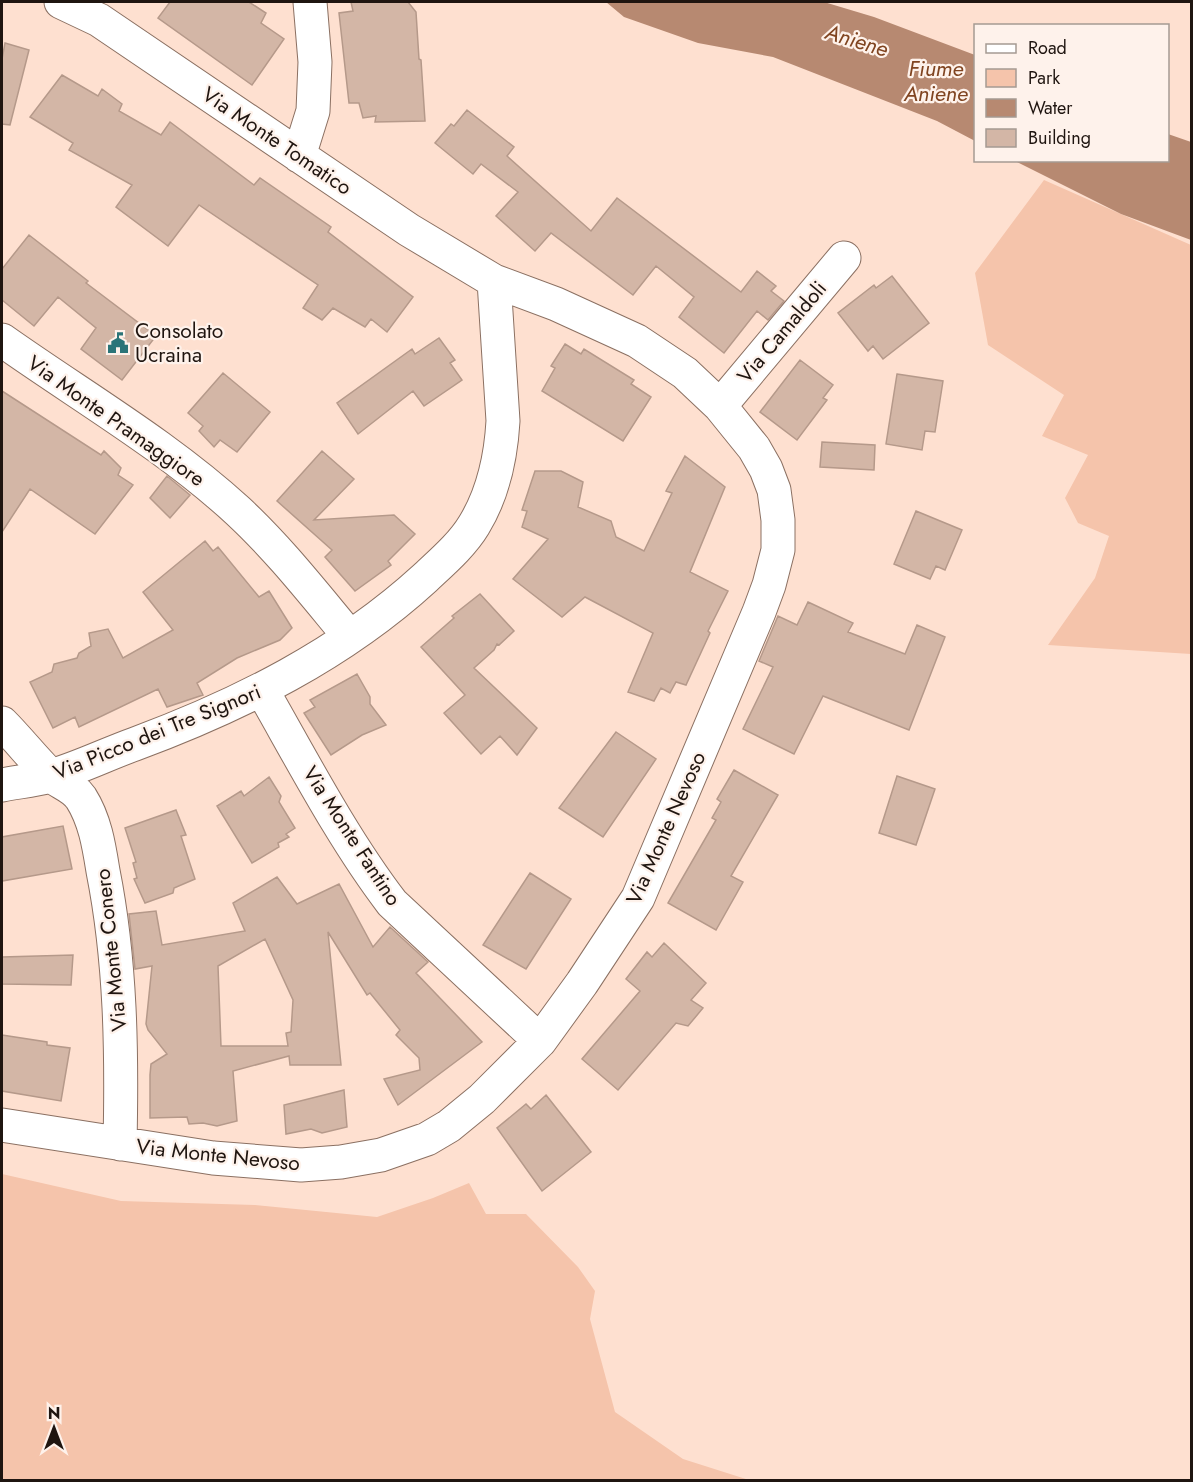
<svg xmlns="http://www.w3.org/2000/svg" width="1193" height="1482" viewBox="0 0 1193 1482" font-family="Jost,sans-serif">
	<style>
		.green { fill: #f5c4ab }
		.water { fill: #b78971 }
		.building { fill: #d3b6a6; stroke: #b5998a; stroke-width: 1.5; fill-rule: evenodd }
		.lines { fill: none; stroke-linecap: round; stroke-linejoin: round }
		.minor-casing { stroke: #8b7062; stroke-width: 35 }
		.minor { stroke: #fff; stroke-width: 33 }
		.labels { text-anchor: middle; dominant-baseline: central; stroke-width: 4.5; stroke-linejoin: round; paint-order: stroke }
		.street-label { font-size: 21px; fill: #1f1510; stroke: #fef2eb }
		.poi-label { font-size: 21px; fill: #1f1510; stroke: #fef2eb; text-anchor: start }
		.water-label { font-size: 22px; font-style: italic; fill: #804420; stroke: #fef2eb }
	</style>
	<rect width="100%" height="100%" fill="#fee0d0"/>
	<path class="green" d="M1044 180 1191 245V654L1048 645 1095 578 1109 536 1078 523 1065 498 1088 455 1042 436 1064 395 988 345 975 273Z
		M2 1174 121 1201 255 1205 377 1217 433 1198 469 1183 486 1214H526L578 1267 595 1291 590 1319 615 1412 683 1459 749 1480H2Z"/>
	<path class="water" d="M606 2H824L874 17 975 55V141L937 121 773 57 698 43 624 17Z
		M1168 134 1191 142V240L1121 214 1015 161 1168 160Z"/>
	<path class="building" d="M170 2H249L266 13 261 23 284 39 252 85 158 18Z
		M351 2H408L416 12 419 59 421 60 425 121 375 122 376 116 363 118 359 103H349L339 13 353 11Z
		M5 43 29 50 10 125 2 124V59Z
		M62 75 98 96 102 89 122 104 119 111 161 135 170 122 254 185 260 178 331 227 328 232 413 297 387 332 371 319 365 327 333 308 322 320 303 308 318 285 199 205 168 246 116 207 132 185 69 150 73 143 30 117Z
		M467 110 514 147 507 156 591 231 617 198 741 292 757 271 776 286 771 291 784 301 768 320 757 311 724 353 679 317 694 297 656 266 633 295 551 233 535 251 496 216 518 192 481 164 473 174 435 143 451 124 454 126Z
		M29 235 88 281 86 283 156 336 122 380 81 349 96 328 58 297 34 326 2 300V269Z
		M892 276 929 323 883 359 873 346 868 351 838 313 874 285 876 288Z
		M439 338 455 360 450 363 462 380 424 406 413 391 358 434 337 403 412 349 415 354Z
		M565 344 581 354 584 349 634 380 631 384 651 397 623 441 542 391 555 368 551 366Z
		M800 360 833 385 823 398 827 400 797 440 760 412Z
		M223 373 270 412 237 452 220 440 214 447 199 431 203 426 188 413Z
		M897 374 943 381 935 432 925 431 922 450 886 444Z
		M2 391 101 455 104 451 121 468 118 475 133 485 95 534 30 489 2 532Z
		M822 442 875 445 874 470 820 467Z
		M322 451 354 479 314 520 394 515 415 534 388 561 391 565 355 591 325 557 332 550 277 501Z
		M685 456 725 487 690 572 728 591 708 631 710 633 686 685 676 682 670 693 661 688 654 701 628 692 653 633 585 597 562 617 513 579 548 539 522 527 527 511 522 510 535 471H561L583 482 578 507 611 521 616 537 644 551 672 493 666 491Z
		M167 476 190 495 170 518 150 498Z
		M916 511 962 530 945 570 936 566 930 579 894 564Z
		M205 541 213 551 218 547 259 597 269 591 292 628 280 640 237 658 197 683 203 695 167 707 158 689 79 727 75 717 53 728 30 682 52 672 54 664 77 658 79 653 91 646 89 633 108 629 123 658 173 630 143 592Z
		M480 594 514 631 499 645 497 644 494 650 474 668 537 728 517 755 500 736 481 754 444 713 465 695 421 647 454 618 452 616Z
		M808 602 853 623 848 632 905 654 917 625 945 637 909 730 823 696 794 754 743 729 773 667 759 661 778 616 797 625Z
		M357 674 370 697V704L386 725 362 735 331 755 304 713 315 707 310 700Z
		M616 732 656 759 603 837 559 808Z
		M734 770 778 795 731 876 743 882 716 930 668 903 716 820 712 818 721 802 717 799Z
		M897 776 935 789 916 845 879 833Z
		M269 777 281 796 279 802 295 828 286 834 289 837 278 843 279 847 252 863 217 806 241 791 244 796Z
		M176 810 186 835 181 836 195 879 174 888 173 893 145 903 134 879 137 878 133 863 136 862 125 828Z
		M63 826 72 869 2 881V837Z
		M530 873 571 899 526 969 483 945Z
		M277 877 297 904 339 884 373 947 390 927 428 962 416 973 482 1042 398 1105 384 1079 420 1070 419 1058 396 1035 400 1030 370 993 367 995 328 932 341 1065H290L289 1056 233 1071 237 1121 217 1126 203 1123 189 1124 187 1117 150 1118V1075L151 1064 167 1054 148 1030 146 1024 152 966 135 969 129 914 156 911 162 945 245 931 233 903ZM265 939 293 1000 291 1032 286 1033 288 1046H221L218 966Z
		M664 943 706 983 691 1000 703 1008 688 1026 676 1023 618 1090 582 1059 640 991 626 979 647 952 652 957Z
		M73 955 71 985 2 984V957Z
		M2 1035 47 1042V1045L70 1048 61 1101 2 1091Z
		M344 1090 347 1127 322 1133 311 1129 286 1134 284 1105Z
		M546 1095 591 1152 542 1191 497 1128 526 1104 531 1109Z"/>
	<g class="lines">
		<defs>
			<path id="minor" d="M299 156 313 111 315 62 310 2
				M2 340C81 396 166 445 238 511 279 549 314 594 350 637
				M720 406 844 258
				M262 690C302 760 343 839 392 903L540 1041
				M2 723C18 739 32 757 48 773 58 783 72 785 81 798 95 820 99 846 103 871 121 962 122 1053 120 1144
				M2 785C18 782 35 780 51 776 79 768 107 754 135 744 240 705 342 654 425 578 442 562 462 545 474 525 493 494 501 456 503 421L494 281
				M2 1125 213 1158 301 1165 341 1162 381 1155 427 1139 449 1126 482 1099 540 1041 582 983 638 898 759 612 769 585 778 550V520L774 490 766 469 754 448 720 406 685 373 637 341 556 304 494 281 409 230 99 20 61 2"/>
		</defs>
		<use href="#minor" class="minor-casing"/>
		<use href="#minor" class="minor"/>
	</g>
	<defs>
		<symbol id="civic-bare" viewBox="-9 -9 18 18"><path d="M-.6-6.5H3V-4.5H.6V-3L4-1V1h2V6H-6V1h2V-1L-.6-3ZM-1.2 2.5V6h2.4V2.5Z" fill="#2a7478" stroke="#fef2eb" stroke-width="2.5" paint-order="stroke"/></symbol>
	</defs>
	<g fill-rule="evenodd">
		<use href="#civic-bare" x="103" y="328" width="30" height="30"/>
	</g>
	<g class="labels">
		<g class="street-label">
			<text transform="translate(277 141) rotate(34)">Via Monte Tomatico</text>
			<text transform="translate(782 332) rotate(-50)">Via Camaldoli</text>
			<text transform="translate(116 421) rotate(35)">Via Monte Pramaggiore</text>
			<text transform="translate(157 732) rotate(-22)">Via Picco dei Tre Signori</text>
			<text transform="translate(666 828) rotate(-66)">Via Monte Nevoso</text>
			<text transform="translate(352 836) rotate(57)">Via Monte Fantino</text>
			<text transform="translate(111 950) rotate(-96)">Via Monte Conero</text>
			<text transform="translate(218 1155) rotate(6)">Via Monte Nevoso</text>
		</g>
		<g class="poi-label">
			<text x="135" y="331">Consolato<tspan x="135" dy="24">Ucraina</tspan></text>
		</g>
		<g class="water-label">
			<text transform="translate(857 40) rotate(17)">Aniene</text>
			<text x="936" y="68">Fiume<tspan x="936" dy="25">Aniene</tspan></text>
		</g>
	</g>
	<rect width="1193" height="1482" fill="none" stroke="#1f1510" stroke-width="6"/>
	<rect x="974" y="24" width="195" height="138" fill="#fef2eb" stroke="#a59a93" stroke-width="1.5"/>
	<rect x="986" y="44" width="30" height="9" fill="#ffffff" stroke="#a59a93" stroke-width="1.5"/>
	<text x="1028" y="54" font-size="18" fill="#1f1510">Road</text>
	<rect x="986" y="69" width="30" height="18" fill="#f5c4ab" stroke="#a59a93" stroke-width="1.5"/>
	<text x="1028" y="84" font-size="18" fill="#1f1510">Park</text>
	<rect x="986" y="99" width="30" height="18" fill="#b78971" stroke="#a59a93" stroke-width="1.5"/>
	<text x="1028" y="114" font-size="18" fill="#1f1510">Water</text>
	<rect x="986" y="129" width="30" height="18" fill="#d3b6a6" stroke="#a59a93" stroke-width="1.5"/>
	<text x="1028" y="144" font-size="18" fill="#1f1510">Building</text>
	<g transform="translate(54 1428)" stroke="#fef2eb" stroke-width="4.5" paint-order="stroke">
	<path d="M0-4.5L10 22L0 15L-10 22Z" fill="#1f1510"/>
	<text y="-9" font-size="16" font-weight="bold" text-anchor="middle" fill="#1f1510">N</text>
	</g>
</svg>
